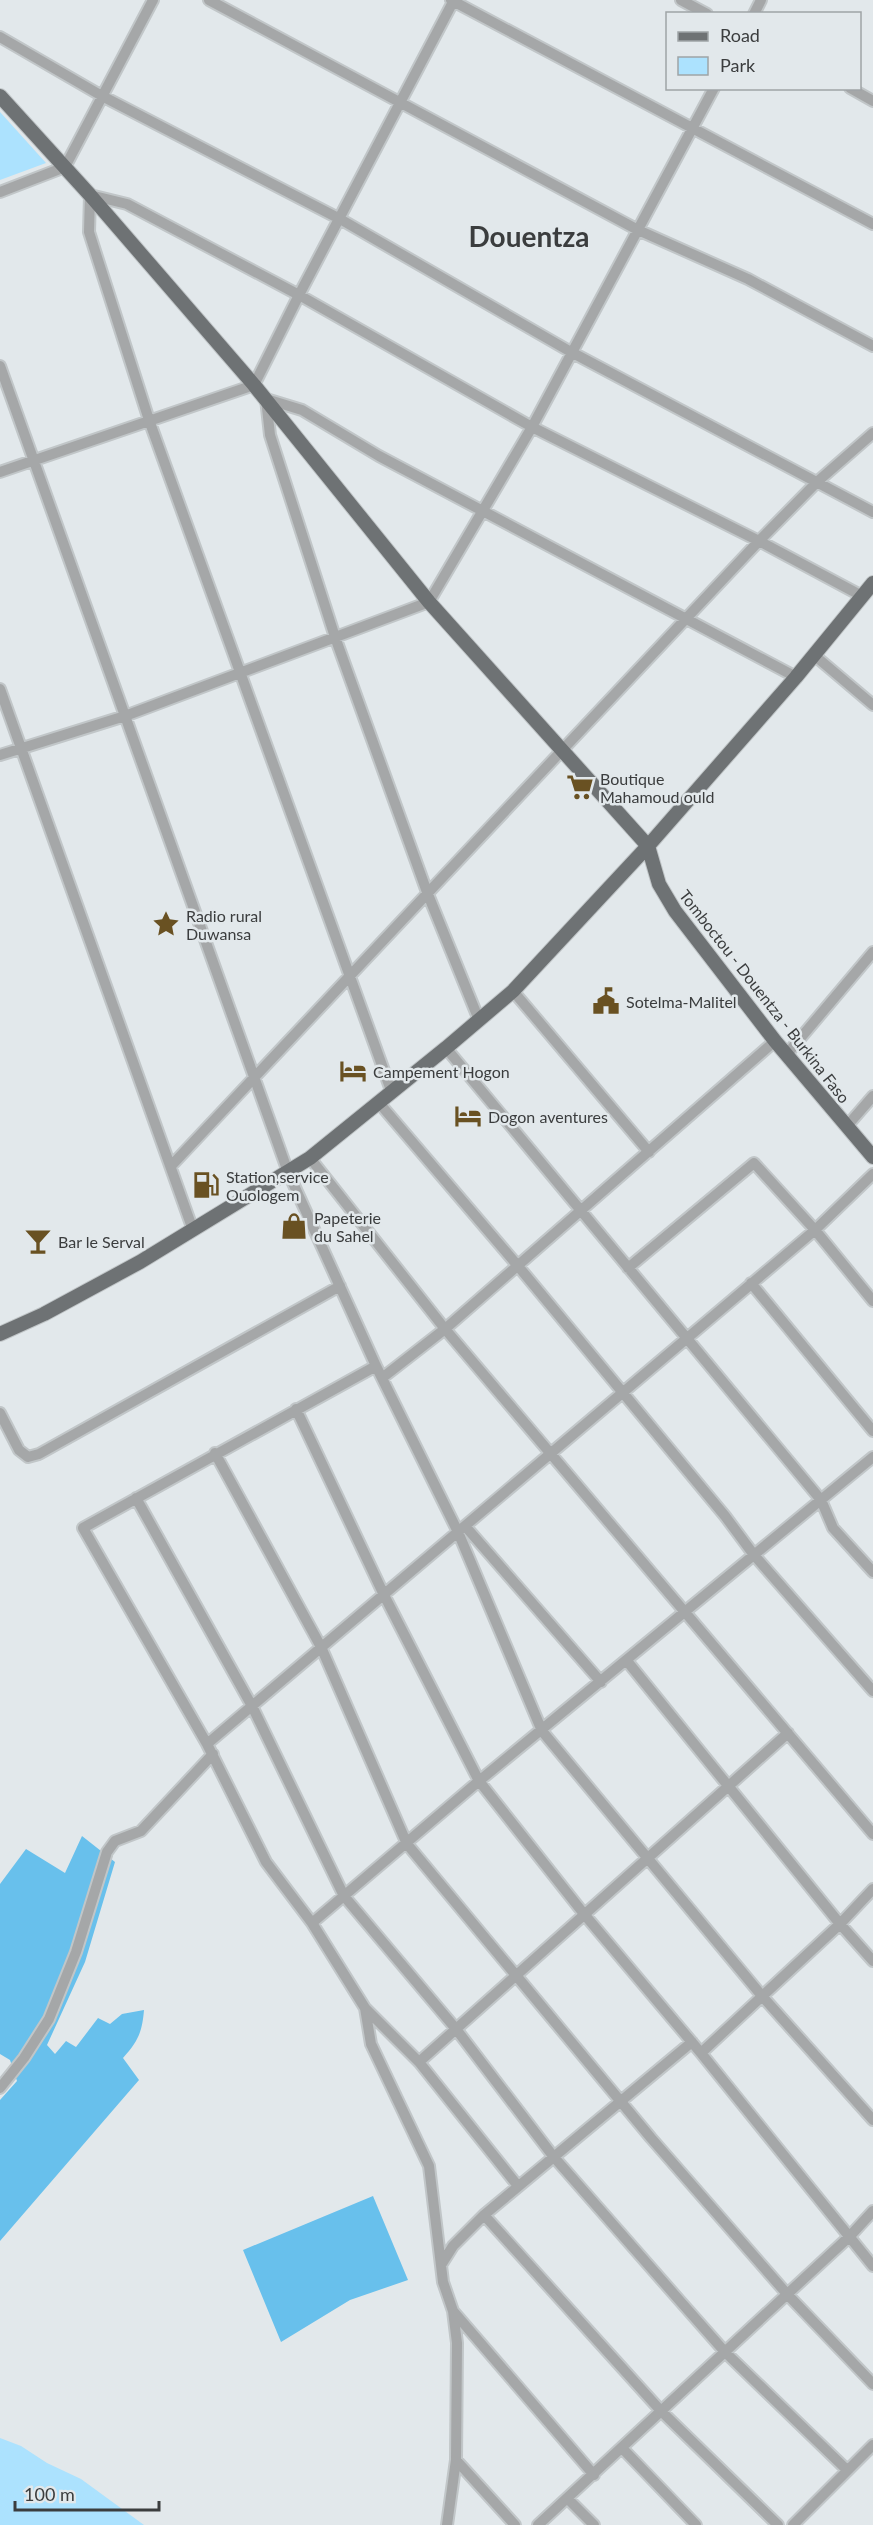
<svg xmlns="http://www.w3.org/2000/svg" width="873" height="2525" viewBox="0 0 873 2525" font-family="Lato,sans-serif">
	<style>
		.green { fill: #ace2fe }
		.forest { fill: #68c0ec }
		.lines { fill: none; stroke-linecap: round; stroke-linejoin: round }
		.minor-casing { stroke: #c1c6c8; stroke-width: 14 }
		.major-casing { stroke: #c1c6c8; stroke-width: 16 }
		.minor { stroke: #a5a7a8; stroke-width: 10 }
		.major { stroke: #6e7274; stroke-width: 14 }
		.labels { text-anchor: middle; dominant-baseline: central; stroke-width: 5; stroke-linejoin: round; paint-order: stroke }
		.poi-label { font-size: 16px; fill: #3b3d3e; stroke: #e2e8eb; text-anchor: start }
		.street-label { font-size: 16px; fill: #3b3d3e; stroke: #e2e8eb }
		.town-label { font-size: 28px; font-weight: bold; fill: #3b3d3e; stroke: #e2e8eb }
	</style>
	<rect width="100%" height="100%" fill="#e2e8eb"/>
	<path class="green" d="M0 112 46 163 0 180Z
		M0 2438 21 2446 47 2463 81 2479 144 2525H0Z"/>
	<path class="forest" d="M82 1836 115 1862 85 1962 47 2045 55 2054 66 2041 76 2047 98 2018 110 2024 122 2014 144 2010C142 2033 138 2041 123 2058L139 2080 0 2241V2100L17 2081 10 2060 0 2054V1884L26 1849 65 1873Z
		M373 2196 408 2280 350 2300 281 2342 243 2250Z"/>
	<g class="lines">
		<defs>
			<path id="minor" d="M209 0 638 230 748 279 873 346
				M451 0 873 224
				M681 0 707 14
				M754 14 761 0
				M0 37 102 96 340 219 571 352 873 512
				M850 88 873 101
				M0 192 65 167 153 0
				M0 366 288 1172 376 1366 458 1532 542 1731 762 1996 873 2120
				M0 472 254 385 299 295 454 0
				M814 655 873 705
				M0 689 193 1230
				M0 755 125 716 429 602 532 427 714 88
				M513 991 649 1152
				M479 1020 427 892 335 637 270 435 266 399 302 410 379 456 796 677
				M446 1048 821 1500 833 1528 873 1572
				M787 1054 873 952
				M392 1093 149 420 89 232 90 195 127 204 299 295 532 427 759 541 862 596
				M380 1104 518 1266 725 1516 754 1555 873 1691
				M847 1126 873 1096
				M310 1158 445 1329 873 1834
				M171 1166 759 541 817 482 873 433
				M628 1268 754 1163 815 1230 873 1301
				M751 1283 873 1431
				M376 1366 83 1528 207 1744 266 1862 312 1923 365 2008 419 2062 518 2186
				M382 1378 445 1329 775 1041
				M296 1409 384 1595 479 1781 584 1914 701 2053 873 2266
				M0 1413 19 1450 28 1457 39 1454 340 1286
				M215 1453 321 1647 407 1844 651 2138 787 2294 873 2384
				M136 1498 252 1706 344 1896 456 2029 553 2156 680 2301 725 2352 847 2470
				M465 1526 601 1682
				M627 1661 840 1924 873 1961
				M207 1744 815 1230 873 1174
				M312 1923 479 1781 873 1457
				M365 2008 371 2044 429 2166 443 2282 453 2311 457 2343 456 2460 447 2525
				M701 2053 840 1924 873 1889
				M419 2062 788 1733
				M0 2088 24 2058 49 2019 76 1952 107 1852 115 1841 141 1831 213 1754
				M484 2215 661 2411 778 2525
				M441 2265 453 2246 484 2215 692 2042
				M453 2311 594 2475
				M622 2448 696 2525
				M456 2460 515 2525
				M568 2499 594 2525
				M538 2525 850 2236 873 2211
				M793 2525 873 2445"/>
			<path id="major" d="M0 96 90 195 254 385 429 602 648 846 659 884 675 911 775 1041 873 1157
				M0 1334 44 1314 140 1262 310 1158 446 1048 513 991 648 846 796 677 873 583"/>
		</defs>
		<use href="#minor" class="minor-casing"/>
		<use href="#major" class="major-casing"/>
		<use href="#minor" class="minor"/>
		<use href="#major" class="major"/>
	</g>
	<defs>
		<symbol id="supermarket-bare" viewBox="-9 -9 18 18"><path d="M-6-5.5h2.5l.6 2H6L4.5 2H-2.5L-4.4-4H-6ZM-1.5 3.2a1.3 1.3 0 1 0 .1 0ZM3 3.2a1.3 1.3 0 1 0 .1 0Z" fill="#695122" stroke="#e2e8eb" stroke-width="2.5" paint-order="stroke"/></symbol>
		<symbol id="sight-bare" viewBox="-9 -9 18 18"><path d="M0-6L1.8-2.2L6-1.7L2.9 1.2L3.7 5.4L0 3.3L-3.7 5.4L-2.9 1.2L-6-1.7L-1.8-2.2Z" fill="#695122" stroke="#e2e8eb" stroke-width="2.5" paint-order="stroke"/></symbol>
		<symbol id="civic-bare" viewBox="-9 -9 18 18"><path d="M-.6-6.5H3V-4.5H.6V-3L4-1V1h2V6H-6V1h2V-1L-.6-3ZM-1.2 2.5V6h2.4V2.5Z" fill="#695122" stroke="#e2e8eb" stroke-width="2.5" paint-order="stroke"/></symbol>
		<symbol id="hotel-bare" viewBox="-9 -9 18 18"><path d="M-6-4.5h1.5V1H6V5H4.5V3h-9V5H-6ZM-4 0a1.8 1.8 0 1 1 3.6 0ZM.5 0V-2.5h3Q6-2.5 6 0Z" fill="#695122" stroke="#e2e8eb" stroke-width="2.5" paint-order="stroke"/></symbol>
		<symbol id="fuel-bare" viewBox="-9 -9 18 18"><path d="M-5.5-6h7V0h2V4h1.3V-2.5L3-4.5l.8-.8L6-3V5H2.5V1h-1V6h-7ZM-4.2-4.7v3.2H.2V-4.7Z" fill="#695122" stroke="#e2e8eb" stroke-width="2.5" paint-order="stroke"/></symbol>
		<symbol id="shop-bare" viewBox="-9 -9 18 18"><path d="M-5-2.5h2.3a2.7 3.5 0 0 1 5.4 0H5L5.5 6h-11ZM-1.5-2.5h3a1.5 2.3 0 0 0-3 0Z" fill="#695122" stroke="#e2e8eb" stroke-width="2.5" paint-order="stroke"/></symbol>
		<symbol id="bar-bare" viewBox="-9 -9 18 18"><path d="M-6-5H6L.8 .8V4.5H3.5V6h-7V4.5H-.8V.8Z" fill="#695122" stroke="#e2e8eb" stroke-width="2.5" paint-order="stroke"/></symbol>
	</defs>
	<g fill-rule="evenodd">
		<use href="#supermarket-bare" x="561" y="768" width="38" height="38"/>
		<use href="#sight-bare" x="147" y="905" width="38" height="38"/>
		<use href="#civic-bare" x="587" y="982" width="38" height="38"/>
		<use href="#hotel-bare" x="334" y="1052" width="38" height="38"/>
		<use href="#hotel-bare" x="449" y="1097" width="38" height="38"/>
		<use href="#fuel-bare" x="187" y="1166" width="38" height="38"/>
		<use href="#shop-bare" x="275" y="1207" width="38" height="38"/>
		<use href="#bar-bare" x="19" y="1222" width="38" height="38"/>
	</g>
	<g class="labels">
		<g class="poi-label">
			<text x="600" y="778">Boutique<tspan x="600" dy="18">Mahamoud ould</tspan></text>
			<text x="186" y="915">Radio rural<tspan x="186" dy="18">Duwansa</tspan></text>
			<text x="626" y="1001">Sotelma-Malitel</text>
			<text x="373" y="1071">Campement Hogon</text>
			<text x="488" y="1116">Dogon aventures</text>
			<text x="226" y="1176">Station,service<tspan x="226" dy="18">Ouologem</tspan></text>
			<text x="314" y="1217">Papeterie<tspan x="314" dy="18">du Sahel</tspan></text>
			<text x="58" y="1241">Bar le Serval</text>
		</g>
		<g class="street-label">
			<text transform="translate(765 996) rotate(52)">Tomboctou - Douentza - Burkina Faso</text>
		</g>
		<g class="town-label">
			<text x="529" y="236">Douentza</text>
		</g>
	</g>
	<rect x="666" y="12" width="195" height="78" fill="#e2e8eb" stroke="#9fa4a6" stroke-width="1.5"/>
	<rect x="678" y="32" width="30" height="9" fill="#6e7274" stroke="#9fa4a6" stroke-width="1.5"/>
	<text x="720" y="42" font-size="18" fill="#3b3d3e">Road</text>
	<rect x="678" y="57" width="30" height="18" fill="#ace2fe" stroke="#9fa4a6" stroke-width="1.5"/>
	<text x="720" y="72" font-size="18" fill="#3b3d3e">Park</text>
	<path d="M15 2501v9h144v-9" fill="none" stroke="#3b3d3e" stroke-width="3"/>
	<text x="24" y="2501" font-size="18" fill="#3b3d3e" stroke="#e2e8eb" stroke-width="4.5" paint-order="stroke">100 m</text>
</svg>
